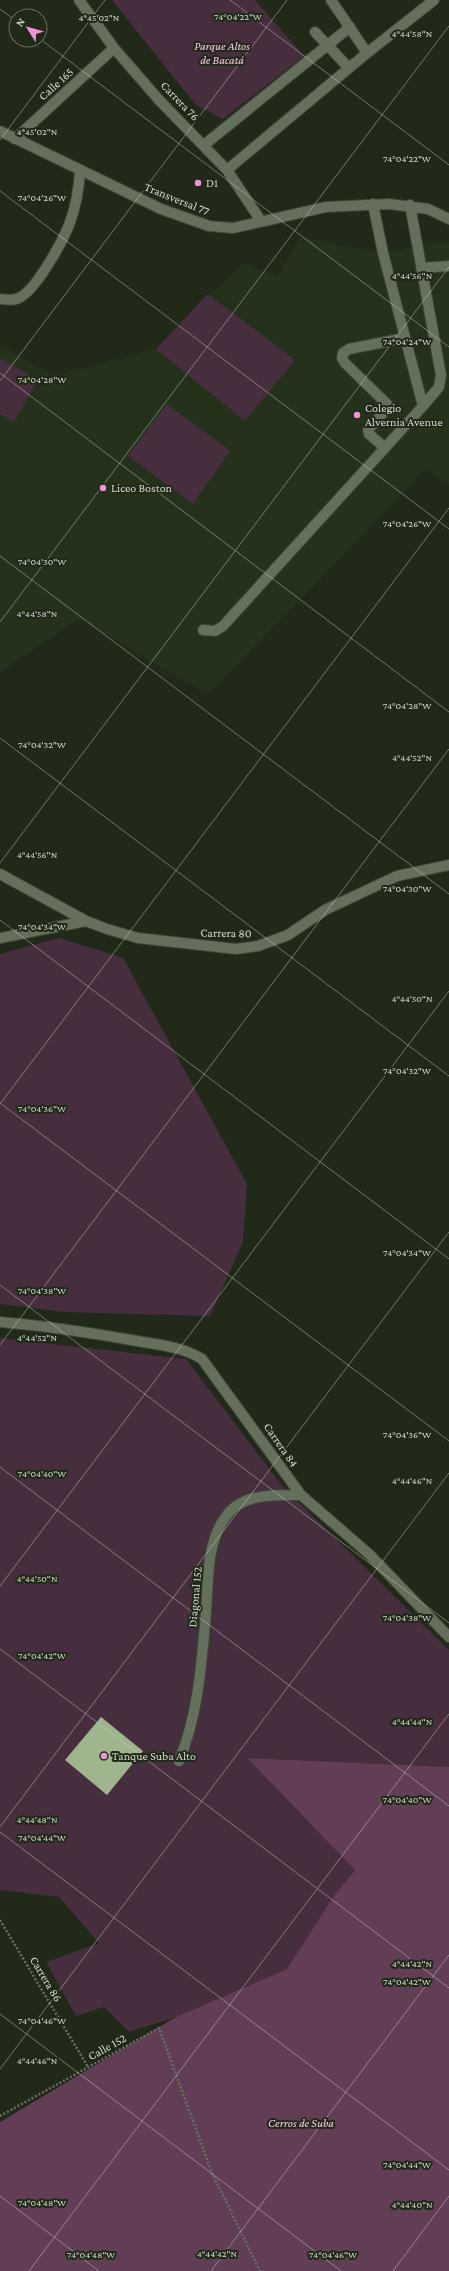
<svg xmlns="http://www.w3.org/2000/svg" width="449" height="2271" viewBox="0 0 449 2271" font-family="'Crimson Pro',serif">
	<style>
		.built { fill: #25321b }
		.green { fill: #472e3f }
		.forest { fill: #623e56 }
		.building { fill: #9fb58d }
		.lines { fill: none; stroke-linecap: round; stroke-linejoin: round }
		.minor-casing { stroke: #3d4638; stroke-width: 12 }
		.path { stroke: #677061; stroke-width: 2.5; stroke-dasharray: 2 2; stroke-linecap: butt }
		.minor { stroke: #646f5c; stroke-width: 10 }
		.ticks { fill: none; stroke: #d0d7cc; stroke-width: 1; stroke-opacity: 0.45 }
		.poi-dot { fill: #f391d5; stroke: #212a19; stroke-width: 1.5 }
		.labels { text-anchor: middle; dominant-baseline: central; stroke-width: 4; stroke-linejoin: round; paint-order: stroke }
		.park-label { font-size: 12px; font-style: italic; fill: #fdc9ea; stroke: #212a19 }
		.street-label { font-size: 12px; fill: #d0d7cc; stroke: #212a19 }
		.poi-label { font-size: 12px; fill: #d0d7cc; stroke: #212a19; text-anchor: start }
		.ticks-label { font-size: 10px; text-anchor: middle; fill: #d0d7cc; stroke: #212a19; stroke-width: 4; stroke-linejoin: round; paint-order: stroke }
	</style>
	<rect width="100%" height="100%" fill="#212a19"/>
	<path class="built" d="M300 237 383 253 440 242 449 243V485L426 469 208 695 79 619 0 672V345L55 376 156 349 242 263 278 276Z"/>
	<path class="green" d="M112 0H255L304 56 223 119 196 105Z
		M208 294 295 360 245 421 156 349Z
		M0 358 38 380 14 422 0 414Z
		M167 404 230 451 193 504 128 456Z
		M59 938 123 958 247 1184 243 1242 210 1316 65 1312 0 1304V954Z
		M0 1338 186 1359 283 1487 449 1650V1767L247 1758 355 1870 335 1894 287 1969 176 2017 129 2032 104 2007 76 2016 46 1962 99 1943 59 1897 0 1890Z"/>
	<path class="forest" d="M247 1758 449 1767V2271H0V2122L176 2017 287 1969 335 1894 355 1870Z"/>
	<path class="building" d="M101 1717 143 1751 107 1795 65 1760Z"/>
	<g class="lines">
		<defs>
			<path id="minor" d="M79 0 114 48 159 100 227 170 261 221
				M331 0 367 53
				M315 32 349 68
				M0 131 161 209 209 226 233 228 326 207 389 204 428 209 449 219
				M15 139 114 48
				M204 145 350 27
				M227 170 367 53 434 0
				M373 204 383 253 423 406
				M421 268 449 266
				M0 299C4 299 11 301 16 299 34 295 62 242 69 225 76 207 79 189 80 170
				M385 448 369 434 368 430 389 406 345 363 342 358 343 353 349 349 405 338
				M203 630 215 631 223 626 423 406 439 387 441 375 410 205
				M0 874 86 921 107 929 138 938 236 949 258 946 288 935 325 910 397 876 449 865
				M0 938 86 921
				M0 1322C46 1326 92 1333 137 1341 160 1345 183 1347 202 1359L301 1495 369 1554 449 1637
				M179 1761C197 1718 201 1670 205 1624 209 1590 204 1543 227 1515 243 1493 277 1495 301 1495"/>
		</defs>
		<use href="#minor" class="minor-casing"/>
		<path class="path" d="M0 1920 88 2067
			M0 2116 159 2028 212 2173 260 2271"/>
		<use href="#minor" class="minor"/>
	</g>
	<path class="ticks" d="M230 0 449 165M0 9 16 21M40 39 449 347M0 140 105 0M0 191 449 529M0 373 449 712M0 381 287 0M0 556 449 894M0 622 449 26M0 738 449 1076M0 863 449 267M0 920 449 1259M0 1103 449 1441M0 1104 449 508M0 1285 449 1623M0 1345 449 749M0 1467 449 1806M0 1586 449 991M0 1649 449 1988M0 1827 449 1232M0 1832 449 2170M0 2014 341 2271M0 2069 449 1473M0 2196 99 2271M29 2271 449 1714M211 2271 449 1955M393 2271 449 2196"/>
	<g class="poi-dot">
		<circle cx="198" cy="183" r="4"/>
		<circle cx="357" cy="415" r="4"/>
		<circle cx="103" cy="488" r="4"/>
		<circle cx="104" cy="1756" r="4"/>
	</g>
	<g class="labels">
		<g class="park-label">
			<text x="222" y="46">Parque Altos<tspan x="222" dy="14">de Bacatá</tspan></text>
			<text x="301" y="2123">Cerros de Suba</text>
		</g>
		<g class="street-label">
			<text transform="translate(56 84) rotate(-42)">Calle 165</text>
			<text transform="translate(180 101) rotate(46)">Carrera 76</text>
			<text transform="translate(177 199) rotate(22)">Transversal 77</text>
			<text transform="translate(226 933) rotate(1)">Carrera 80</text>
			<text transform="translate(281 1445) rotate(55)">Carrera 84</text>
			<text transform="translate(195 1597) rotate(-85)">Diagonal 152</text>
			<text transform="translate(46 1979) rotate(59)">Carrera 86</text>
			<text transform="translate(107 2047) rotate(-29)">Calle 152</text>
		</g>
		<g class="poi-label">
			<text x="206" y="183">D1</text>
			<text x="365" y="408">Colegio<tspan x="365" dy="14">Alvernia Avenue</tspan></text>
			<text x="111" y="488">Liceo Boston</text>
			<text x="112" y="1756">Tanque Suba Alto</text>
		</g>
	</g>
	<g class="ticks-label">
		<text x="238" y="20">74°04'22"W</text>
		<text x="99" y="21">4°45'02"N</text>
		<text x="412" y="37">4°44'58"N</text>
		<text x="37" y="135">4°45'02"N</text>
		<text x="407" y="162">74°04'22"W</text>
		<text x="42" y="201">74°04'26"W</text>
		<text x="412" y="279">4°44'56"N</text>
		<text x="407" y="345">74°04'24"W</text>
		<text x="42" y="383">74°04'28"W</text>
		<text x="407" y="527">74°04'26"W</text>
		<text x="42" y="565">74°04'30"W</text>
		<text x="37" y="617">4°44'58"N</text>
		<text x="407" y="709">74°04'28"W</text>
		<text x="42" y="748">74°04'32"W</text>
		<text x="412" y="761">4°44'52"N</text>
		<text x="37" y="858">4°44'56"N</text>
		<text x="407" y="892">74°04'30"W</text>
		<text x="42" y="930">74°04'34"W</text>
		<text x="412" y="1002">4°44'50"N</text>
		<text x="407" y="1074">74°04'32"W</text>
		<text x="42" y="1112">74°04'36"W</text>
		<text x="407" y="1256">74°04'34"W</text>
		<text x="42" y="1294">74°04'38"W</text>
		<text x="37" y="1341">4°44'52"N</text>
		<text x="407" y="1438">74°04'36"W</text>
		<text x="42" y="1477">74°04'40"W</text>
		<text x="412" y="1484">4°44'46"N</text>
		<text x="37" y="1582">4°44'50"N</text>
		<text x="407" y="1621">74°04'38"W</text>
		<text x="42" y="1659">74°04'42"W</text>
		<text x="412" y="1725">4°44'44"N</text>
		<text x="407" y="1803">74°04'40"W</text>
		<text x="37" y="1823">4°44'48"N</text>
		<text x="42" y="1841">74°04'44"W</text>
		<text x="412" y="1967">4°44'42"N</text>
		<text x="407" y="1985">74°04'42"W</text>
		<text x="42" y="2024">74°04'46"W</text>
		<text x="37" y="2064">4°44'46"N</text>
		<text x="407" y="2168">74°04'44"W</text>
		<text x="42" y="2206">74°04'48"W</text>
		<text x="412" y="2208">4°44'40"N</text>
		<text x="217" y="2257">4°44'42"N</text>
		<text x="91" y="2258">74°04'48"W</text>
		<text x="333" y="2258">74°04'46"W</text>
	</g>
	<g transform="translate(28 28) rotate(307)"><circle r="19" fill="#212a19" stroke="#676f61"/>
	<path d="M0-3L7 15L0 10L-7 15Z" fill="#f391d5"/>
	<text y="-6" font-size="11" font-weight="bold" text-anchor="middle" fill="#d0d7cc">N</text>
	</g>
</svg>
